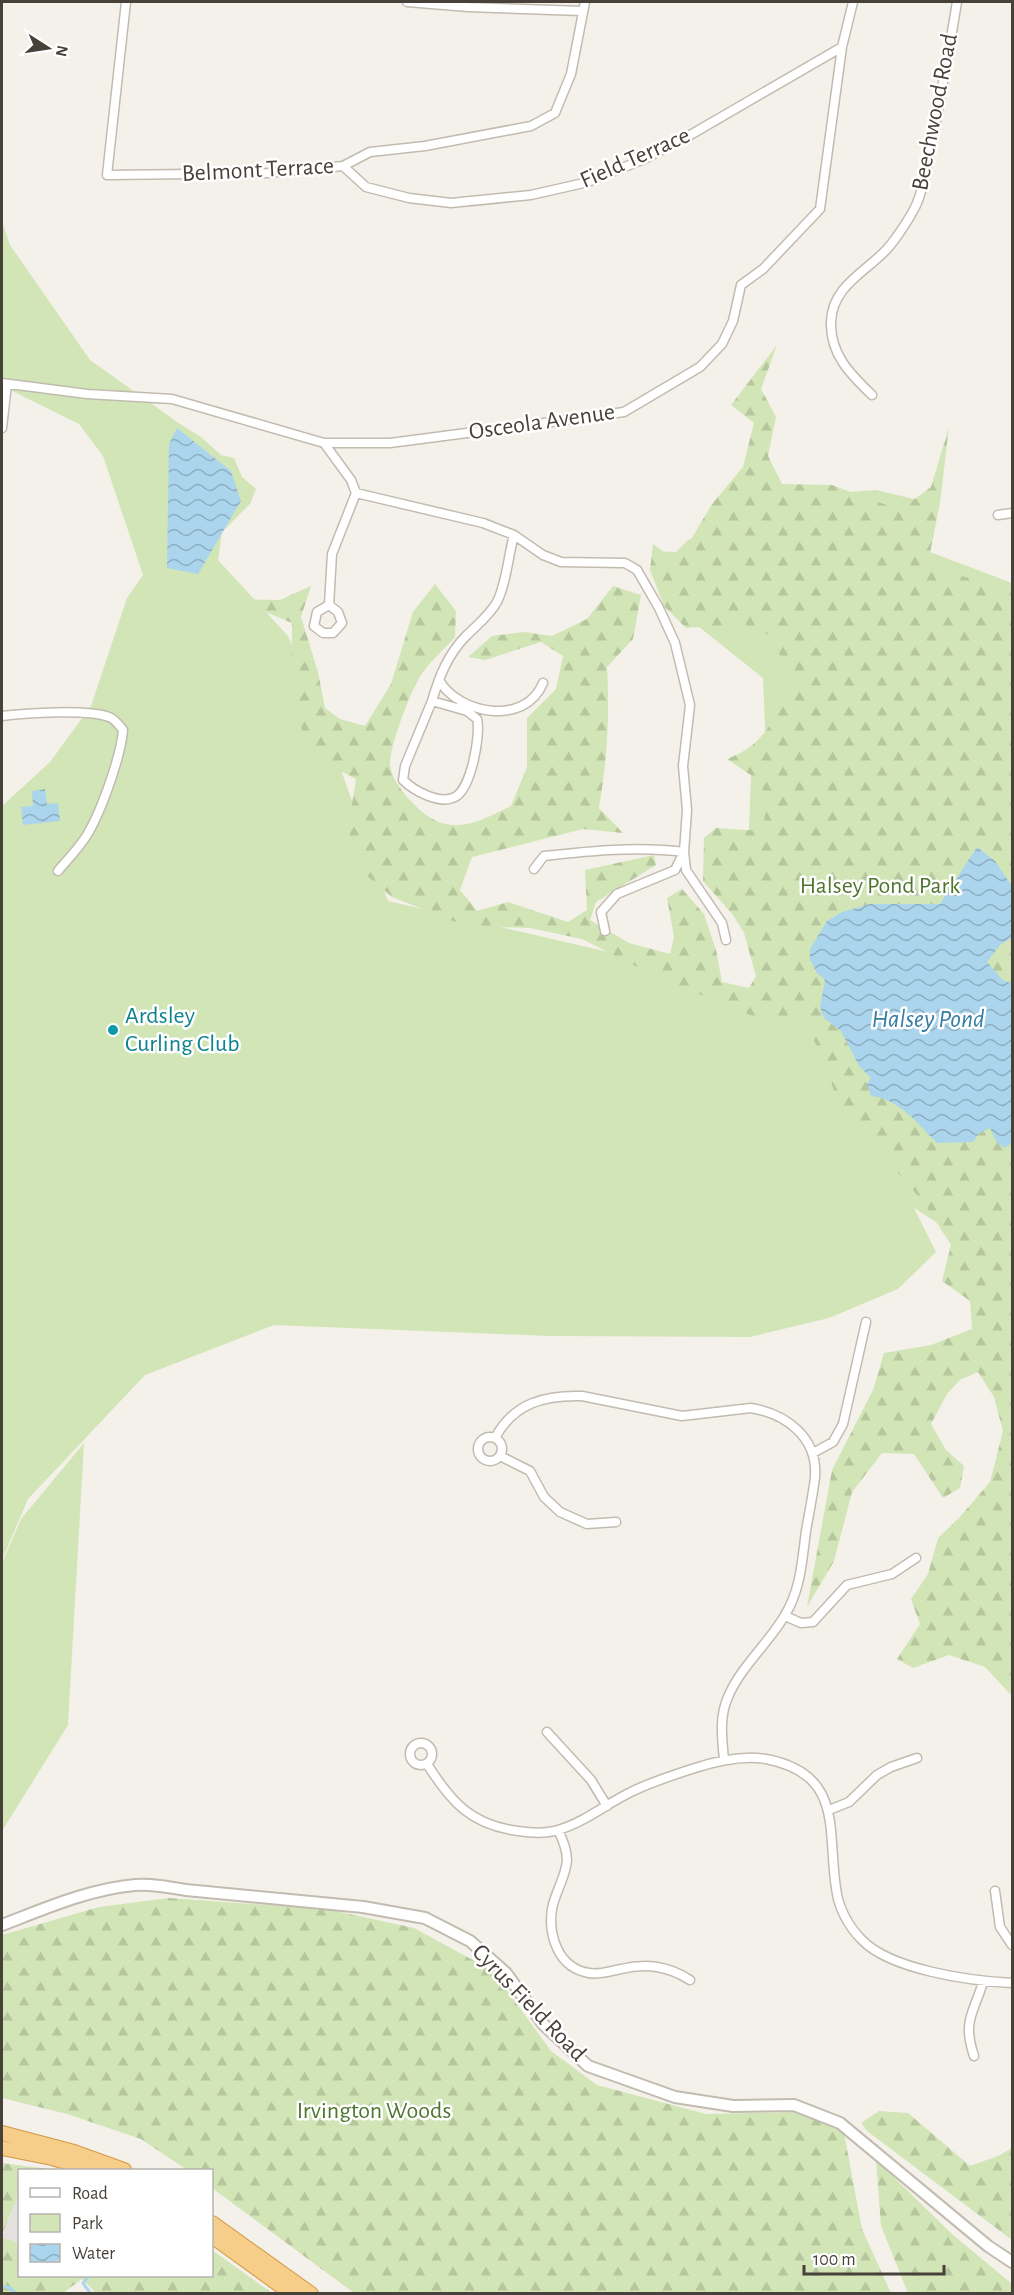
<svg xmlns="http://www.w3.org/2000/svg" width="1014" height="2295" viewBox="0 0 1014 2295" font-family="'Alegreya Sans',sans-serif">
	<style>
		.green { fill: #d2e5b6 }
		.forest { fill: url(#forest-firs) }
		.parking { fill: #e3e1de }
		.water { fill: url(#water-waves) }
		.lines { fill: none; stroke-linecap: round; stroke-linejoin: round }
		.stream { stroke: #abd5ec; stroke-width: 3 }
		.minor-casing { stroke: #c2bbb0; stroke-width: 11 }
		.tertiary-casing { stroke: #c2bbb0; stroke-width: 14 }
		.trunk-casing { stroke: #d39745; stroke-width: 16 }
		.minor { stroke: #fff; stroke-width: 8 }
		.tertiary { stroke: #fff; stroke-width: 10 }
		.trunk { stroke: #f6ce8a; stroke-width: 14 }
		.culture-dot { fill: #0f9aa8; stroke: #fff; stroke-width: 2 }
		.labels { text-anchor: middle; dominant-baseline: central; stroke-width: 5; stroke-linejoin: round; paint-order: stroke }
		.street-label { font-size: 24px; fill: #484139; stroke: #fff }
		.park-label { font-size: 24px; fill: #4e762f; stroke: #fff }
		.culture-label { font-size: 24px; fill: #0d838f; stroke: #fff; text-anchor: start }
		.water-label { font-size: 26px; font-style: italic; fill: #367ca5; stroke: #fff }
	</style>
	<defs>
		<pattern id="forest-firs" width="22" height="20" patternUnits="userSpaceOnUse" patternTransform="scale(1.5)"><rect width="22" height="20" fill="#d2e5b6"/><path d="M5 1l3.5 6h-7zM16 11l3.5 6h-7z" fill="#b6c69d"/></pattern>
		<pattern id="water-waves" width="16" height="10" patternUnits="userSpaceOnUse" patternTransform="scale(1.5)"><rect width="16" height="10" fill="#abd5ec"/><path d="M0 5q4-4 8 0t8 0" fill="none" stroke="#8daec0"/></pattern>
	</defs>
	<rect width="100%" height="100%" fill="#f4f1ea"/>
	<path class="green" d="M2 221 10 245 90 360 180 424 201 437 221 455 234 458 242 477 256 489 250 504 222 532 218 560 288 636 332 745 388 901 660 964 765 1007 746 906 751 776 766 749 763 678 673 606 654 551 676 552 688 540 698 536 850 492 876 490 931 503 930 552 1012 583V1181L942 1226 914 1208 936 1252 898 1289 829 1318 750 1337 550 1336 274 1325 145 1375 28 1499 2 1560V806L50 762 91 706 127 598 143 575 103 456 79 424 2 386Z
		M84 1443 68 1725 2 1831V1563L21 1519Z"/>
	<path class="forest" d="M777 345 761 389 776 417 768 456 782 484 832 485 900 510 931 487 949 427 940 503 927 568 1012 588V886L995 861 970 855 954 884 940 904H870L842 912 817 973 825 980 824 1018 841 1031 859 1066 871 1078 882 1097 904 1111 937 1143 972 1142 979 1133 990 1128 996 1141 1004 1148 1012 1143V1696L985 1667 949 1655 913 1668 897 1659 920 1624 911 1599 928 1574 938 1538 958 1519 990 1482 1003 1431 994 1397 978 1372 960 1380 947 1394 931 1424 946 1450 964 1466 960 1488 943 1498 914 1454 882 1453 852 1492 834 1561 807 1607 832 1470 873 1390 884 1353 931 1345 972 1329 970 1301 942 1281 951 1245 924 1203 840 1106 817 1046 803 1023 755 1017 655 976 582 939 530 928 466 926 392 897 360 870 348 829 356 779C345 773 332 768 323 761 288 734 292 663 292 623L235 599 280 600 311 586 301 617 318 672 325 708 340 719 365 726 391 684 413 612 435 584 456 611 455 637C444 650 428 663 419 678 410 694 389 747 390 765 391 777 402 792 410 800 445 839 471 826 511 806L527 767V718L556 689 563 656 541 642 485 660 468 657 492 636 524 632 552 636 587 619 613 586 641 595 633 639 607 667C610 715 607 760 599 808L623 833 583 829 472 857 460 890 477 911 508 902 568 922 587 910 585 870 654 855 656 865 596 902 590 920 629 943 670 954 674 937 667 898 682 889 704 914 716 950 722 982 749 988 756 976 744 933 733 915 703 881 704 838 716 828 762 831 768 801 758 780 727 759C766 745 779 714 790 677L771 636 744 624 686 628 664 606 650 570 653 544 672 558 687 546 712 504 743 467 754 423 731 405Z
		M1012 938V983L1003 980 987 962 1002 944Z
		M168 1898 326 1909 414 1928 493 1971 551 2051 597 2085 706 2114 801 2112 844 2133 862 2229 891 2293H354L212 2188V2170H187L141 2139 67 2114 2 2098V1935L99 1907Z
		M879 2111 908 2113 970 2166 998 2156 1012 2148V2240L867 2131 861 2123Z
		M876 2160 952 2234 1012 2284V2293H908L881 2226Z
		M2 2163 57 2170H20L19 2194 2 2235Z
		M2 2237 19 2243 20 2276H61L63 2277 69 2276 77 2278 78 2276H212V2250L272 2293H96L82 2279 63 2293H2Z"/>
	<path class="parking" d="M19 2194V2243L2 2237Z"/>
	<path class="water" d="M177 428 231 471 241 501 198 574 167 568 169 444Z
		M45 789 47 804 58 803 60 821 23 825 21 807 33 806 32 791Z
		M977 847 995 861 1012 886V938L1001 944 987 962 1003 980 1012 983V1143L1004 1148 996 1141 990 1128 979 1133 973 1142 937 1143C919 1125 898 1098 871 1096L867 1084 871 1078 859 1066 841 1031 824 1018 820 1007 825 980 817 973 810 960V949L827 921 842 912 870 904H940Z"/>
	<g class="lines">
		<path class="stream" d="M89 2276 83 2283 91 2294
			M2 2286 10 2288 17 2294"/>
		<defs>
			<path id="minor" d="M126 2 107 175 268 173 343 166 370 152 425 146 531 126 555 113 571 74 585 2
				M407 2 468 7 582 11
				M343 166 366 187 409 198 451 203 531 195 588 182 644 159 692 134 842 47
				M2 383 87 394 172 399 324 443H390L559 421 624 412 700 367 722 344 733 321 741 285 763 269 820 209 842 47 853 2
				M872 395C850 374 830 354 831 322 832 286 866 272 887 249 896 239 912 215 917 203 926 181 929 155 934 132 942 88 950 45 957 2
				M2 428 7 384
				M324 443 351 480 356 493 483 523 514 535 543 555 561 562 625 563 637 570 659 608 675 643 690 705 683 766 687 810 684 852 686 870 722 923 726 940
				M998 515 1012 513
				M329 605 317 612 314 626 323 633H333L342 623 338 612 329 605 332 554 356 493
				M439 680C458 714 525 727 543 683
				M432 701 467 711 477 719C481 735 471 789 455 797 440 805 414 791 403 780L405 766Z
				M432 701C439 677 448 654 466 636 477 625 489 616 497 602 507 582 508 556 514 535
				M2 716C26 713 87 709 109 717 115 719 119 725 123 730 121 756 101 812 87 835 79 848 68 859 58 871
				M534 869 544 856C590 851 638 846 684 852
				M605 931 601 912 617 894 675 870 684 852
				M478 1449a12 12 0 1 1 24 0a12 12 0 1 1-24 0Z
				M495 1438C514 1403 544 1395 582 1396L682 1416 751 1408C787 1414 818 1438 815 1477 813 1495 809 1513 806 1531 802 1560 801 1589 785 1615 769 1643 741 1666 728 1697 719 1717 722 1738 724 1760
				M813 1453 833 1442 843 1424 866 1322
				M500 1456 530 1471 544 1497 560 1512 587 1524 616 1522
				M785 1616 801 1623 813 1622 847 1585 892 1574 916 1558
				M547 1732 591 1780 607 1806
				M410 1754a11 11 0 1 1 22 0a11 11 0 1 1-22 0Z
				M427 1764C451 1802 471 1825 518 1831 531 1833 545 1834 558 1830 585 1822 606 1804 631 1792 651 1782 673 1775 695 1768 717 1761 742 1755 766 1759 844 1774 827 1830 836 1888 838 1907 848 1926 862 1940 891 1970 971 1981 1012 1983
				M829 1810 849 1802 877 1775 891 1767 917 1758
				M558 1830C563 1840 567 1849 567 1860 566 1877 555 1892 552 1909 548 1935 558 1968 589 1973 599 1975 610 1971 621 1969 647 1963 668 1966 690 1980
				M995 1891 1000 1927 1012 1945
				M974 2056C962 2020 974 2013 983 1982"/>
			<path id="tertiary" d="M2 1925C44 1909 89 1889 135 1885 153 1884 169 1887 186 1890L363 1907 425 1918 470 1941 506 1973 543 2024 588 2066 675 2097 733 2106 794 2105 840 2123 988 2246 1012 2262"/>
			<path id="trunk" d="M2 2133 74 2152 124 2170
				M2 2148 52 2158 95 2170
				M212 2223 311 2294
				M212 2236 292 2294"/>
		</defs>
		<use href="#minor" class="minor-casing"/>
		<use href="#tertiary" class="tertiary-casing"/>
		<use href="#trunk" class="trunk-casing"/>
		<use href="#minor" class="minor"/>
		<use href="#tertiary" class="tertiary"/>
		<use href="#trunk" class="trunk"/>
	</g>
	<circle class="culture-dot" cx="113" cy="1030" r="6"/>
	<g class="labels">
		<g class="street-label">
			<text transform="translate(935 112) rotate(-79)">Beechwood Road</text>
			<text transform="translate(635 158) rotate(-24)">Field Terrace</text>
			<text transform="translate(258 170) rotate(-3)">Belmont Terrace</text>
			<text transform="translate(542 422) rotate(-8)">Osceola Avenue</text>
			<text transform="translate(529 2003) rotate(46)">Cyrus Field Road</text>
		</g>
		<g class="park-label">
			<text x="880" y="886">Halsey Pond Park</text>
			<text x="374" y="2111">Irvington Woods</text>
		</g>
		<g class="culture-label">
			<text x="125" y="1016">Ardsley<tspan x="125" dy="28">Curling Club</tspan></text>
		</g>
		<g class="water-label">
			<text x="928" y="1019">Halsey Pond</text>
		</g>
	</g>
	<rect width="1014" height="2295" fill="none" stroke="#484139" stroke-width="6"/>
	<rect x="18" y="2169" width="195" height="108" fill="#ffffff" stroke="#b6b3b0" stroke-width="1.5"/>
	<rect x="30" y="2188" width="30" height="9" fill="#ffffff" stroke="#b6b3b0" stroke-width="1.5"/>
	<text x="72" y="2199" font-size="18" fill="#484139">Road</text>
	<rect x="30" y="2214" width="30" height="18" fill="#d2e5b6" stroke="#b6b3b0" stroke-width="1.5"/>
	<text x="72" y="2229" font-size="18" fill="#484139">Park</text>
	<rect x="30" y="2244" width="30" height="18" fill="url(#water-waves)" stroke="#b6b3b0" stroke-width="1.5"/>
	<text x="72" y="2259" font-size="18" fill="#484139">Water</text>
	<g transform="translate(48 48) rotate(102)" stroke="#ffffff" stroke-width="4.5" paint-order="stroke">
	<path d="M0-4.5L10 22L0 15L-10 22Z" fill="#484139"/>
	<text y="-9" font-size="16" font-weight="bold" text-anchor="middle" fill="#484139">N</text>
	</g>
	<path d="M804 2265v9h140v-9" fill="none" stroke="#484139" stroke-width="3"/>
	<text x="813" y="2265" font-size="18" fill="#484139" stroke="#ffffff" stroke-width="4.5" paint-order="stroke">100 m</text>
</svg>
